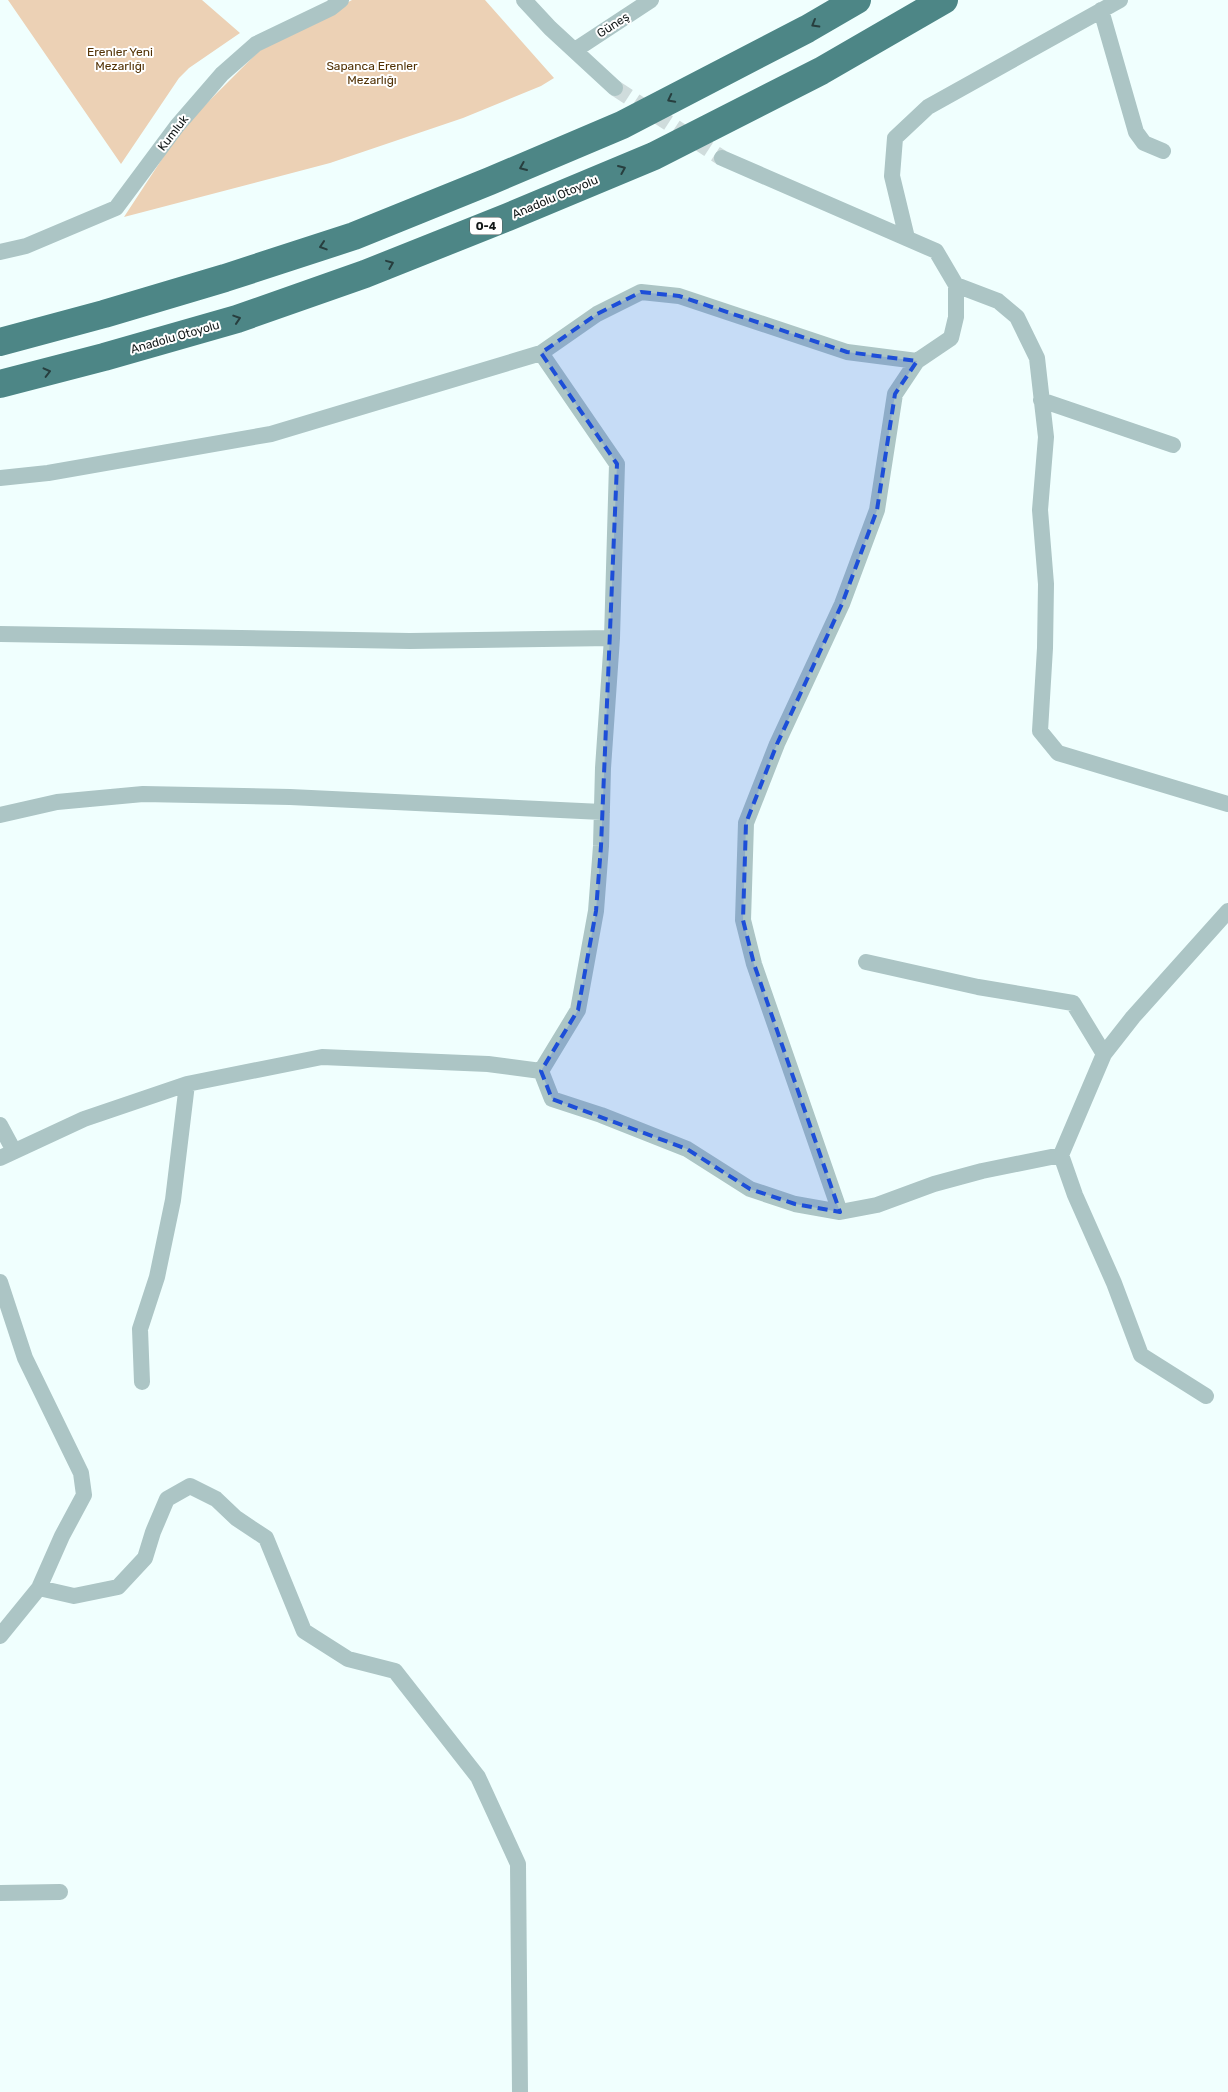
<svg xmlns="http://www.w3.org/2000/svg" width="1228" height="2092" viewBox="0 0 1228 2092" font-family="Rubik,sans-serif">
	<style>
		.green { fill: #ecd1b5 }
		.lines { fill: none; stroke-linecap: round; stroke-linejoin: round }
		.minor-tunnel { stroke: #cfdcdc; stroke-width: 16; stroke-dasharray: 16 8; stroke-linecap: butt }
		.minor { stroke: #acc5c5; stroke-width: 16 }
		.motorway { stroke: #4d8686; stroke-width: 28 }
		.oneway { stroke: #273e3e }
		.marked { fill: #1d4ed8; fill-opacity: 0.2; stroke: #1d4ed8; stroke-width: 4; stroke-dasharray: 10 6; stroke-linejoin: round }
		.labels { text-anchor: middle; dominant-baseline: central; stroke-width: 4; stroke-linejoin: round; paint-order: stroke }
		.shield { fill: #fff; stroke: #595d5d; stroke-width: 1 }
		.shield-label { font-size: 11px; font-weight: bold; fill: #121818 }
		.street-label { font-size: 12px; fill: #121818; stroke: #fff }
		.park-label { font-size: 12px; fill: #513104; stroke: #fff }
	</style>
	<rect width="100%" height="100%" fill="#f0fffe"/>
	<path class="green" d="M8 0H202L240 33 189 68 179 78 121 164Z
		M352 0H485L554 78 541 86 463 118 330 163 124 217 183 127 261 49Z"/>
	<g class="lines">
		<path class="minor-tunnel" d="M615 88 722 158"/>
		<path class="minor" d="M524 0 550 28 615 88
			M1101 10 1136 132 1144 143 1163 151
			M575 50 651 0
			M907 238 892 176 895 138 928 107 1120 0
			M0 252 26 246 116 208 177 126 222 74 256 44 331 8 341 0
			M956 285 998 301 1017 317 1037 358 1046 437 1040 510 1046 584 1045 648 1040 731 1058 753 1228 804
			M541 353 617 464 612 638 603 768 601 846 596 911 578 1010 541 1071 552 1099 601 1115 687 1149 750 1189 795 1204 840 1212 877 1205 934 1184 982 1171 1061 1155 1075 1195 1114 1283 1141 1355 1206 1396
			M1041 400 1173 445
			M0 478 48 473 271 434 541 353 597 314 641 292 679 296 847 352 917 361 951 338 956 317V285L936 251 722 158
			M0 634 410 641 612 638
			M0 815 57 802 143 794 290 797 602 812
			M866 962 978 987 1073 1003 1104 1054
			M0 1125 14 1151
			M1061 1155 1104 1054 1133 1017 1228 911
			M0 1158 84 1119 187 1084 322 1057 488 1064 541 1071
			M840 1212 754 964 743 920 746 823 777 744 842 604 877 510 895 394 917 361
			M0 1282 25 1358 81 1473 84 1495 62 1536 39 1588 0 1636
			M142 1382 140 1329 157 1277 173 1200 187 1084
			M39 1588 74 1596 118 1587 145 1558 153 1532 167 1499 190 1486 216 1499 236 1518 266 1538 304 1631 348 1659 395 1671 478 1777 518 1864 520 2092
			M0 1893 60 1892"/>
		<path class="motorway" d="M0 342 104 314 225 278 354 236 490 181 622 125 807 29 857 0
			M0 384 104 357 237 319 365 274 508 217 654 156 821 71 944 0"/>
	</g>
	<defs><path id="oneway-chevron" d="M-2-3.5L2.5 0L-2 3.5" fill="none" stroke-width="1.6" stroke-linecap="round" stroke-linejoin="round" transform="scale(1.25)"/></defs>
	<g class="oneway">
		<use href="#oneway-chevron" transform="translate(815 24) rotate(150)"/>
		<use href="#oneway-chevron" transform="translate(671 99) rotate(153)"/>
		<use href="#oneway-chevron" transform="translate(523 167) rotate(157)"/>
		<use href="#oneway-chevron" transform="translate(622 169) rotate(-23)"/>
		<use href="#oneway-chevron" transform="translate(323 246) rotate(162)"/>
		<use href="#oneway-chevron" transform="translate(390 264) rotate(-22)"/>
		<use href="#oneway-chevron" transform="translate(237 319) rotate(-18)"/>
		<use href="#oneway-chevron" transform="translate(47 372) rotate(-14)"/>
	</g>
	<path class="marked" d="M641 292 679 296 847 352 917 361 895 394 877 510 842 604 777 744 746 823 743 920 754 964 840 1212 795 1204 750 1189 687 1149 552 1099 541 1071 578 1010 596 911 601 846 617 464 541 353 597 314Z"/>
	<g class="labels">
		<rect class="shield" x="470" y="217.5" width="32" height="17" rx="4"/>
		<g class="shield-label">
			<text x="486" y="226">O-4</text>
		</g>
		<g class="street-label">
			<text transform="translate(613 25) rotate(-33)">Güneş</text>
			<text transform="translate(173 133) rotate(-52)">Kumluk</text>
			<text transform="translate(555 197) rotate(-23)">Anadolu Otoyolu</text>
			<text transform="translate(175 337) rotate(-16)">Anadolu Otoyolu</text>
		</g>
		<g class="park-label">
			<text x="120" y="52">Erenler Yeni<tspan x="120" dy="14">Mezarlığı</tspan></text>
			<text x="372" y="66">Sapanca Erenler<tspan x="372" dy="14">Mezarlığı</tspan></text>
		</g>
	</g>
</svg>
